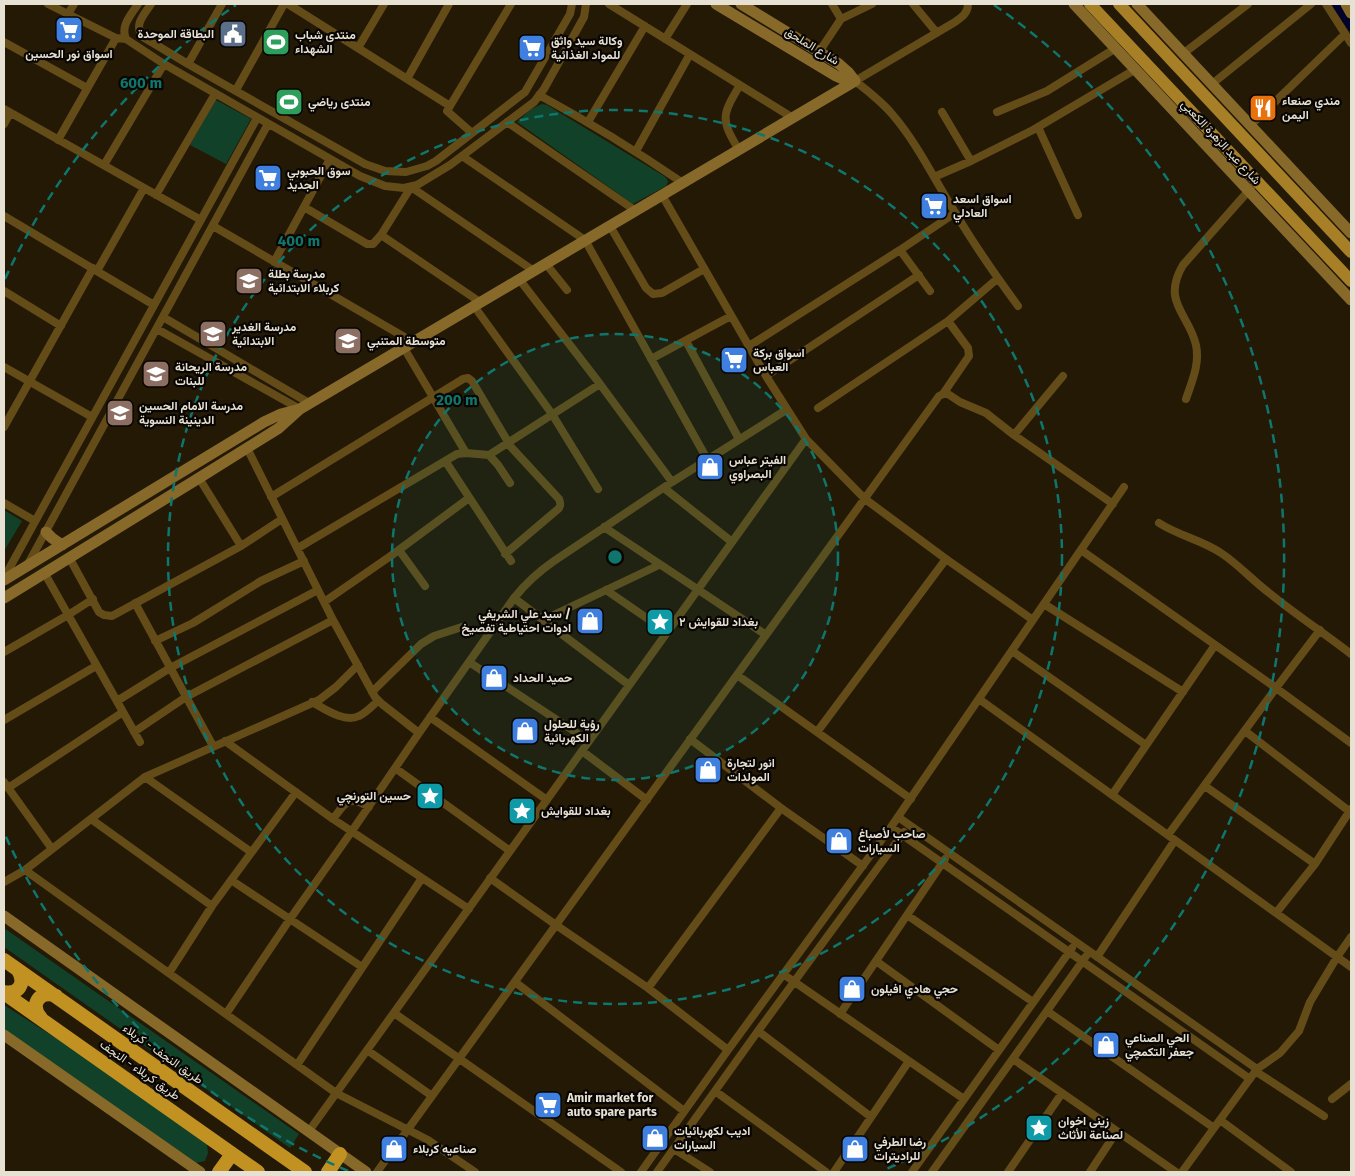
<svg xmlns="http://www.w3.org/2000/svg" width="1355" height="1176" viewBox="0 0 1355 1176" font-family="'Fira Sans',Vazirmatn,sans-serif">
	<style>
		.green { fill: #114129 }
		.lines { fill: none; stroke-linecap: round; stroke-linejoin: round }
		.canal { stroke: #00002a; stroke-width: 8 }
		.street { stroke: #644c19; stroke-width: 8 }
		.secondary { stroke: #876929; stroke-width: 11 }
		.primary { stroke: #a67f27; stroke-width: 12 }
		.highway { stroke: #c19221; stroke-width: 14 }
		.ring { fill: none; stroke: #0f766e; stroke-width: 2.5; stroke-dasharray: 9 6 }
		.labels { text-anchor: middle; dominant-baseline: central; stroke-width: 4.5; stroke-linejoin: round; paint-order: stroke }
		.poi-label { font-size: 12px; font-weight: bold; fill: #e7e1d4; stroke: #090601; text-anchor: start }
		.street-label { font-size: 12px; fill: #e7e1d4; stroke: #090601 }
		.centre { fill: #0f766e; stroke: #090601; stroke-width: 2.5 }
		.ring-label { font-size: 15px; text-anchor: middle; font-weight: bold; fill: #0f766e; stroke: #090601; stroke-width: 4.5; stroke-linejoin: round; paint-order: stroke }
	</style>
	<rect width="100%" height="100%" fill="#231905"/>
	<path class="green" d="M216 100 251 119 226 164 190 145Z
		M542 104 547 105 664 176 667 179 668 182 666 186 633 204 517 122 531 109Z
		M4 510 22 521 4 551Z
		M4 928 299 1134 290 1148 4 947Z
		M4 1005 67 1045 207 1144 208 1153 205 1161 196 1163 4 1030Z"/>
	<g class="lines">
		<path class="canal" d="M1336 4 1351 27"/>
		<path class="street" d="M48 4 116 38 126 39 164 64 360 176 385 186 404 188 417 185 450 165 534 102 544 89 584 17 586 4
			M151 4C144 15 133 25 143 37L188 64 365 164 385 171 406 172 427 166 436 161 525 92 570 14 572 4
			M288 4 450 106
			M609 4 793 118
			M832 4 841 19
			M913 4 937 33
			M968 4C968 13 962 17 955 22L855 81C868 91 881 101 892 114 918 144 935 181 956 214 975 246 996 276 1018 306
			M1326 4 1351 43
			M68 14 74 4
			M126 39C120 26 131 15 138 4
			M665 39 687 4
			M4 42 87 88
			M358 48 384 4
			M819 52 841 19 872 4
			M1184 53 1248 4
			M188 64 222 4
			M407 79 449 4
			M1212 84 1311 4
			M236 90 284 4
			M539 95C589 122 636 151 683 183
			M4 109 201 220
			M942 112 971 161
			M997 112 1047 91 1116 48
			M507 122 636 211
			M588 122 645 26
			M4 124 10 113
			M1251 125 1345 34
			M1038 127 1078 215
			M472 133 447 111 511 4
			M58 140 116 38
			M739 150C720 119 722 115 740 85
			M636 151 690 54
			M462 156 585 240 707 459
			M104 165 164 64
			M934 177 971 161 1033 130 1136 69
			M156 195 215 94
			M662 195 766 376 806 439 865 499 946 559 1033 620
			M304 207 367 244H373L381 235 411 187 534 271
			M4 216 154 305
			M213 226 413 342
			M610 226 646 288 653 294 662 293 704 269
			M381 235 480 302
			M900 250 930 291
			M274 262 330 159
			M546 264 567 290
			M97 271 144 188
			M519 279 600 384 672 482
			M4 291 61 326
			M474 306 552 414 598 489
			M163 317 309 403
			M157 329 300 409
			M686 341 739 439
			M749 346 900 250 955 213
			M404 348 466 453
			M651 359 731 316
			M4 367 92 417
			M766 376 919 275
			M943 394 969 356 968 348 948 321
			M1186 399C1192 381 1200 364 1196 345 1189 314 1161 302 1183 265L1251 188
			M818 408 948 321 997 279
			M4 427 93 268
			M1014 435 1063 376
			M247 448 333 620 375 697 382 704 419 733
			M489 455 600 384
			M446 462 511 561
			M199 478 241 546
			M664 488 732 542
			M271 497 463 379 468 378 472 381 511 447 559 499C561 504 561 507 557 510L505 554
			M4 503 35 521
			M1159 523C1179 536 1202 540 1221 553 1238 564 1252 580 1268 592 1295 614 1324 633 1351 654
			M604 527 766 635
			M298 548 457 454 466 453 489 455 498 465 510 483
			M399 550 425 586
			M1081 550 1276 688 1351 743
			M70 559 99 612 104 615 112 616 241 546 282 519
			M28 564 268 124
			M45 574 140 742
			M4 578 257 118
			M606 590 667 632
			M514 598 629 685
			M324 602 392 555 469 498
			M135 603 213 746
			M1044 604 1183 692
			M543 620 659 565
			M155 641 193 623 261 581 304 561
			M1012 651 1146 745
			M4 652 68 615 93 599
			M469 662 589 741
			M737 675 911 799
			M372 692 421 644 434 636 465 626
			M979 699 1351 967
			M117 701 170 668 318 590
			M312 702C325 709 344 723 359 716 366 713 372 706 378 701
			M430 717 547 800
			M4 720 96 666
			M1245 731 1349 811
			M134 732 186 697 333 620
			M817 732 946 559
			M690 739 781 808 863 866
			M225 741 333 819 469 909
			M582 751 647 800
			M395 768 510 851
			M145 777 251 852
			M4 782 52 849
			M1205 786 1315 864
			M8 788 123 712
			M1112 795 1215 645
			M898 817 1257 1069
			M91 819 212 906
			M333 819C346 802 348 795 369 807
			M891 827 1250 1079
			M1168 835 1276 688 1320 630
			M25 870 336 1093 428 1140 475 1172
			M490 878 556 925 648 988 728 1050
			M231 880 362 967
			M4 882 25 870 145 777 319 700 336 687 358 665
			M1276 913 1315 864 1351 809
			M907 915 1033 1002
			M1097 957 1175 840
			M876 961 999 1050
			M169 973 212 906 296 792
			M783 974 964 1099
			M515 982 684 1111
			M648 988 781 808
			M1047 1011 1214 1128
			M394 1013 621 1172
			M226 1014 290 919 352 831 419 733 514 598C526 583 538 572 554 561L672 482 786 410
			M840 1014 945 859
			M758 1031 871 1117
			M367 1050 432 1096
			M1013 1059 1176 1172
			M297 1065 422 878
			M1255 1071 1324 1116
			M715 1091 826 1172
			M1332 1099 1351 1084
			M1220 1120 1291 1172
			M309 1131 806 439
			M674 1149 710 1172
			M377 1172 939 396 943 394H948L960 402 986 413 1014 435 1113 504
			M641 1172 728 1050 891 827 1124 487
			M657 1172 758 1031 904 832
			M834 1172 909 1061
			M912 1172 1072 948
			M932 1172 1089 952
			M1008 1172 1062 1093
			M1090 1172 1117 1131
			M1182 1172 1257 1069 1280 1053 1299 1031 1310 1002 1337 957 1351 937"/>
		<path class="secondary" d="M716 4 836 76 845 80 855 81
			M741 4 839 64 848 72 855 81
			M1074 4 1351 300
			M1137 4 1351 233
			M1346 4 1351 13
			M46 532 52 538 62 545
			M4 580 264 422 281 414 300 409
			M4 598 199 478 279 428 300 409 855 81
			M4 916 366 1172
			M4 1035 200 1172"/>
		<path class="primary" d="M1090 4 1351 281
			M1119 4 1351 252"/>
		<path class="highway" d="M4 960 305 1172
			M4 992C19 995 26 983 18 970
			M4 993 258 1172
			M41 1018C29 1005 40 989 56 996
			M219 1172 232 1154
			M328 1172 340 1154"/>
	</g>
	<circle cx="615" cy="557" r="223" fill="#0f766e" fill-opacity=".12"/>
	<g class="ring">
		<circle cx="615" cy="557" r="223"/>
		<circle cx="615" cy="557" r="447"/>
		<path d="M348 1171A670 670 0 0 1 5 835M5 279A670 670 0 0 1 236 5M994 5A670 670 0 0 1 882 1171"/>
	</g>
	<defs>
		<symbol id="supermarket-square" viewBox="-11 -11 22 22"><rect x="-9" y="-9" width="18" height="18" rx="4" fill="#3f7fe0" stroke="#090601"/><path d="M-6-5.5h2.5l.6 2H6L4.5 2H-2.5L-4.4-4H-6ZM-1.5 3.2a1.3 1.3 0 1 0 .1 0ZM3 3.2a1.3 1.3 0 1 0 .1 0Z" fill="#fff"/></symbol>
		<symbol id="civic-square" viewBox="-11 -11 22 22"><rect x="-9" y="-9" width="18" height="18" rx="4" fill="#5c6f8a" stroke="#090601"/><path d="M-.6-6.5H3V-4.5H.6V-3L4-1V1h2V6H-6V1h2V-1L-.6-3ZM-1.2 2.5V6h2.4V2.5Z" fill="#fff"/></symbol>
		<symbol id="stadium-square" viewBox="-11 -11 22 22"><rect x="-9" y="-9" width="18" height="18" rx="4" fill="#2e9e5b" stroke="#090601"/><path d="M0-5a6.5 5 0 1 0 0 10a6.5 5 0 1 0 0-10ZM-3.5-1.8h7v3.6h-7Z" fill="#fff"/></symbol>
		<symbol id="restaurant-square" viewBox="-11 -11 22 22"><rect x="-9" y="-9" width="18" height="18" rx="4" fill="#e8710a" stroke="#090601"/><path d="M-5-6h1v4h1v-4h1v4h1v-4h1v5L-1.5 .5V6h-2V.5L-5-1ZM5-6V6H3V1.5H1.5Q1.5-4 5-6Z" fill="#fff"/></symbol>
		<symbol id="school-square" viewBox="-11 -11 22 22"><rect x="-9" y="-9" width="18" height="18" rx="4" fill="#8d6e63" stroke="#090601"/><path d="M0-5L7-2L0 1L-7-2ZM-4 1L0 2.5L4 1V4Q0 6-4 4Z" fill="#fff"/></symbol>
		<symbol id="shop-square" viewBox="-11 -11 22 22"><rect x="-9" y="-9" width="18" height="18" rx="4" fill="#3f7fe0" stroke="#090601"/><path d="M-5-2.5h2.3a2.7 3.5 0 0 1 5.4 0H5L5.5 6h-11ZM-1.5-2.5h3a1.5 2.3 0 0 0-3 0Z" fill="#fff"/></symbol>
		<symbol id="sight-square" viewBox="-11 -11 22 22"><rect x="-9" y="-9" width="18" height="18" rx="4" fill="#0f9aa8" stroke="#090601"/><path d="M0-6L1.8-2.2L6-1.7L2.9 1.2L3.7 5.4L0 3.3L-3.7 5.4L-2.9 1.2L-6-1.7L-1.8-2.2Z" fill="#fff"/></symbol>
	</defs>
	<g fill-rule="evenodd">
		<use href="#supermarket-square" x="53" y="14" width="32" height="32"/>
		<use href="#civic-square" x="217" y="18" width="32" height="32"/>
		<use href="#stadium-square" x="260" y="26" width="32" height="32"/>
		<use href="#supermarket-square" x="516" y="32" width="32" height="32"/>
		<use href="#stadium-square" x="273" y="86" width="32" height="32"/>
		<use href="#restaurant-square" x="1247" y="92" width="32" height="32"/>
		<use href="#supermarket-square" x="252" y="162" width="32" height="32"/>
		<use href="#supermarket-square" x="918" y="190" width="32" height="32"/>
		<use href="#school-square" x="233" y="265" width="32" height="32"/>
		<use href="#school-square" x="197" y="318" width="32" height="32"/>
		<use href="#school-square" x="332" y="325" width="32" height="32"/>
		<use href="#supermarket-square" x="718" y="344" width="32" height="32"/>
		<use href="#school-square" x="140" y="358" width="32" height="32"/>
		<use href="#school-square" x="104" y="397" width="32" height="32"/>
		<use href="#shop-square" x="694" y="451" width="32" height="32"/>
		<use href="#shop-square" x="574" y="605" width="32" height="32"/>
		<use href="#sight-square" x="644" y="606" width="32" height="32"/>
		<use href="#shop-square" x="478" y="662" width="32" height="32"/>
		<use href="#shop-square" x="509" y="715" width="32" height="32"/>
		<use href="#shop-square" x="692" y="754" width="32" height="32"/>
		<use href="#sight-square" x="414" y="780" width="32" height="32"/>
		<use href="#sight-square" x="506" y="795" width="32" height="32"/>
		<use href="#shop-square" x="823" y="825" width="32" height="32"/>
		<use href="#shop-square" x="836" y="973" width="32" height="32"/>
		<use href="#shop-square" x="1090" y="1029" width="32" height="32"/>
		<use href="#supermarket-square" x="532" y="1089" width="32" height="32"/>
		<use href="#sight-square" x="1023" y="1112" width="32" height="32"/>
		<use href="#shop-square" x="639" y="1122" width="32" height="32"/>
		<use href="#shop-square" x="378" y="1133" width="32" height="32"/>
		<use href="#shop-square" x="839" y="1133" width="32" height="32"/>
	</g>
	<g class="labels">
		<g class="poi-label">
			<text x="214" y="34" text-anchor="end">البطاقة الموحدة</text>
			<text x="295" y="35">منتدى شباب<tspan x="295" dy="14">الشهداء</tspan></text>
			<text x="551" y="41">وكالة سيد واثق<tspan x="551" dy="14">للمواد الغذائية</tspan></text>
			<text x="69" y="54" text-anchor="middle">اسواق نور الحسين</text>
			<text x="1282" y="101">مندي صنعاء<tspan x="1282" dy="14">اليمن</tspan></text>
			<text x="308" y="102">منتدى رياضي</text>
			<text x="287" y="171">سوق الحبوبي<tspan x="287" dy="14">الجديد</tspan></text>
			<text x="953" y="199">اسواق اسعد<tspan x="953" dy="14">العادلي</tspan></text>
			<text x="268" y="274">مدرسة بطلة<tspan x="268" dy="14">كربلاء الابتدائية</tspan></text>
			<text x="232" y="327">مدرسة الغدير<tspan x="232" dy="14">الابتدائية</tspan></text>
			<text x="367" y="341">متوسطة المتنبي</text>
			<text x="753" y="353">اسواق بركة<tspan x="753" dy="14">العباس</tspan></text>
			<text x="175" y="367">مدرسة الريحانة<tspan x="175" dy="14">للبنات</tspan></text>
			<text x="139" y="406">مدرسة الامام الحسين<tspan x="139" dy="14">الدينينة النسوية</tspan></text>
			<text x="729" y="460">الفيتر عباس<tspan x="729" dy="14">البصراوي</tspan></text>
			<text x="571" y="614" text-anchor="end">سيد علي الشريفي /<tspan x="571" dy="14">ادوات احتياطية تفصيخ</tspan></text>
			<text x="679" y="622">بغداد للقوايش ٢</text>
			<text x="513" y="678">حميد الحداد</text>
			<text x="544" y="724">رؤية للحلول<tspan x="544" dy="14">الكهربائية</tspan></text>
			<text x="727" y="763">انور لتجارة<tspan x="727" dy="14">المولدات</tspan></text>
			<text x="411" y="796" text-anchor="end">حسين التورنچي</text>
			<text x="541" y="811">بغداد للقوايش</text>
			<text x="858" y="834">صاحب لأصباغ<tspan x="858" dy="14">السيارات</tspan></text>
			<text x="871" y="989">حجي هادي افيلون</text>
			<text x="1125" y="1038">الحي الصناعي<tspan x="1125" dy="14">جعفر التكمچي</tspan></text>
			<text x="567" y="1098">Amir market for<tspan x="567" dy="14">auto spare parts</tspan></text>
			<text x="1058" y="1121">زيني اخوان<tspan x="1058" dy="14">لصناعة الأثاث</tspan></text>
			<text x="674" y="1131">اديب لكهربائيات<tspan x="674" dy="14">السيارات</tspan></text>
			<text x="874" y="1142">رضا الطرفي<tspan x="874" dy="14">للراديترات</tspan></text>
			<text x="413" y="1149">صناعيه كربلاء</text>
		</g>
		<g class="street-label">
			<text transform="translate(812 46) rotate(31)">شارع الملحق</text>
			<text transform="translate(1221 142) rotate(47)">شارع عبد الزهرة الكعبي</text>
			<text transform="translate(163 1054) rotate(35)">طريق النجف - كربلاء</text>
			<text transform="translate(140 1070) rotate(35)">طريق كربلاء - النجف</text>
		</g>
	</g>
	<circle cx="615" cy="557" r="8" class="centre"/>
	<g class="ring-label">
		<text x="141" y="88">600 m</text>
		<text x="299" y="246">400 m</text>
		<text x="457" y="405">200 m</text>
	</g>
	<rect width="1355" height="1176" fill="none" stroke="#e7e1d4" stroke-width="10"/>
</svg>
